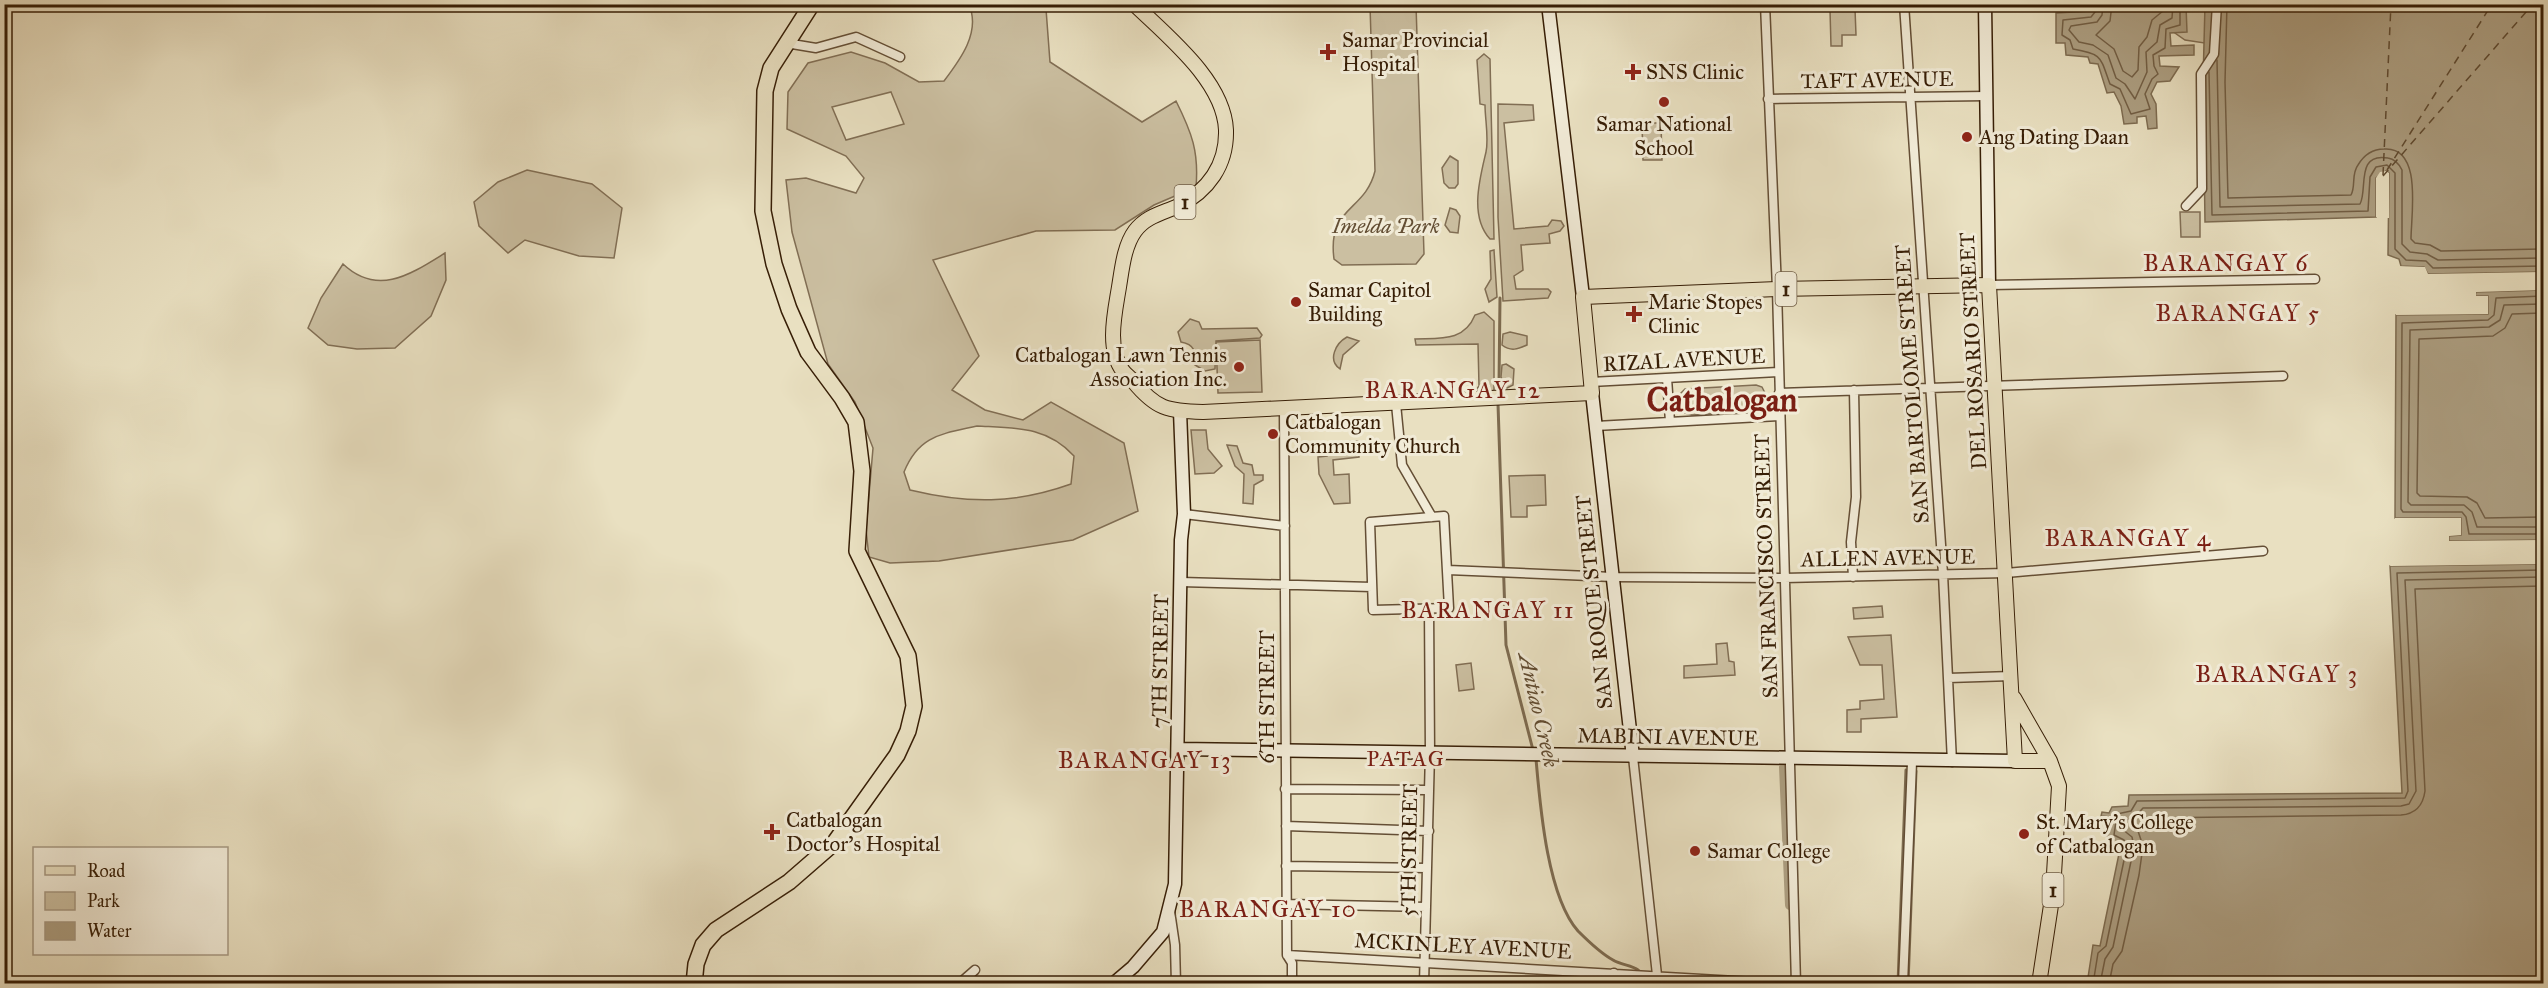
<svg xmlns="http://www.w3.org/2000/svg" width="2548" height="988" viewBox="0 0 2548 988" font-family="'IM FELL Great Primer',serif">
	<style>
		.green { fill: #cbbfa1; stroke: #816e54; stroke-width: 1.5; fill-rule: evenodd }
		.water { fill: #ac9e81; stroke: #7d6b50; stroke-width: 1.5 }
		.pier { fill: #e9e0c1 }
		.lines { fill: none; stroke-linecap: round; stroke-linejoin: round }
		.shore { stroke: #725e44; stroke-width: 1.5 }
		.stream { stroke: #7d6b50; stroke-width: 3 }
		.canal { stroke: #ac9e81; stroke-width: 10 }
		.ferry { stroke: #604b31; stroke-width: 1.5; stroke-dasharray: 8 6; stroke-linecap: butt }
		.street-casing { stroke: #644e35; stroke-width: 11 }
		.secondary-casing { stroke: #371e06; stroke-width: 15 }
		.primary-casing { stroke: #371e06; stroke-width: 16 }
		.highway-casing { stroke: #371e06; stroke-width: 18 }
		.street { stroke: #f1ebd7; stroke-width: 8 }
		.secondary { stroke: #f1ebd7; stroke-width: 12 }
		.primary { stroke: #e9e0c1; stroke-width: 14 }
		.highway { stroke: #e9e0c1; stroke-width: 15 }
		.poi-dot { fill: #8f2418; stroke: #f1ebd7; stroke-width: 2 }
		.labels { text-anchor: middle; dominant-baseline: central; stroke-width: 6; stroke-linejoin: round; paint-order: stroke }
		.shield { fill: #f1ebd7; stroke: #6f5c45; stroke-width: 1.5 }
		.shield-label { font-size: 20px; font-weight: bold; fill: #371e06 }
		.poi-label { font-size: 21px; fill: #371e06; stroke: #f1ebd7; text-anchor: start }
		.street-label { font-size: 21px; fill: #371e06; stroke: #f1ebd7 }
		.park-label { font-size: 21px; font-style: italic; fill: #634e34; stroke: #f1ebd7 }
		.water-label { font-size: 22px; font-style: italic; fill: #604b31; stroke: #f1ebd7 }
		.neighbourhood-label { font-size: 22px; letter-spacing: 1.5px; fill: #7a1f14; stroke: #f1ebd7 }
		.quarter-label { font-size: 24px; letter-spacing: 1.5px; fill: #7a1f14; stroke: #f1ebd7 }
		.town-label { font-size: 33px; font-weight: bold; fill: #7a1f14; stroke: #f1ebd7 }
	</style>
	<rect width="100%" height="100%" fill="#e9e0c1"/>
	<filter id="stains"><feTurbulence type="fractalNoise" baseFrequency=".00333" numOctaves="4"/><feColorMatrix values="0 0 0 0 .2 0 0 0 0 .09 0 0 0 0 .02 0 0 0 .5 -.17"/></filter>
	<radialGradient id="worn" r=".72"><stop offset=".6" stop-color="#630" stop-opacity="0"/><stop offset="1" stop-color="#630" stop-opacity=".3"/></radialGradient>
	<path class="green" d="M969 5H1038L1046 9 1050 62 1142 122 1176 101C1192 133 1199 152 1196 187L1154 205 1115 230 1036 231 933 260 979 356 952 390 985 410 1023 420 1051 402 1124 443 1138 511 1073 540 939 561 890 563 869 557 866 530 873 448 855 402 828 364 792 232 786 180 806 178 856 193 864 178 846 156 787 129 788 92 808 63 851 52 885 63 919 82 944 81C960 60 981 32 969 5ZM891 92 904 124 846 140 832 107ZM977 426C1015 428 1047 426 1074 456L1071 484C1015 504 968 504 910 490L904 472C919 435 942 434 977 426Z
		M1370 5H1416L1424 254 1416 264 1342 265 1334 259C1327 206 1365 212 1375 171Z
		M2135 5H2211V44L2185 40Z
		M1855 9 1856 35H1842V46H1831L1830 10Z
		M1484 54 1490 59 1494 239H1490C1469 216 1480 178 1486 152 1489 138 1485 119 1485 105L1480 104 1477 60Z
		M1498 104 1533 105 1534 120 1504 123 1514 229 1548 226 1552 220 1561 221 1564 226 1560 231 1549 234 1550 243 1521 245 1523 270 1514 276 1516 289H1548L1551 292 1548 298 1503 301 1498 217Z
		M1642 123H1661L1662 160H1643Z
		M1450 156 1458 161V184L1455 188H1449L1444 183 1442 168Z
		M527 170 592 184 622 208 614 258 579 256 525 240 508 253 479 226 474 202 498 182Z
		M1450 208 1456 210 1460 216 1458 233 1450 232 1445 225Z
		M2180 212H2200V237H2181Z
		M1494 250 1497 297 1489 302 1485 289 1491 279 1490 251Z
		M445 253 446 280 431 316 395 348 357 349 328 345 308 328 321 298 343 264C378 297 411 274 445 253Z
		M1484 312 1494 321V394H1477L1476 390 1479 386 1478 344 1416 345 1415 339C1440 338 1464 342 1475 315Z
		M1190 319 1199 322 1202 329 1257 328 1262 335 1260 338 1216 341 1215 369 1205 371 1195 365C1195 352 1196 345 1181 342L1178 332Z
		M1510 332 1527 336V345C1518 349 1511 352 1502 345L1503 334Z
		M1347 337 1359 341 1343 355 1340 369C1327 360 1336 343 1347 337Z
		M1260 340 1262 392 1218 393 1216 342Z
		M1506 364 1514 369 1513 385 1507 388 1501 377 1502 365Z
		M1756 385 1762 387 1767 397 1762 409 1757 411 1692 415 1682 412 1676 403 1677 397 1685 389Z
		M1191 430H1206L1208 449 1222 466 1214 473 1195 474Z
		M1358 441 1359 457 1333 460 1334 475 1349 474 1350 503 1334 504 1319 474 1318 457 1327 456V443Z
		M1227 445 1237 446 1243 463 1252 465 1254 475H1263V480L1254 485 1253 504 1243 503 1244 474 1235 466Z
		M1545 475 1546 505 1527 506V517H1511L1509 476Z
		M1882 606 1883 617 1854 619 1853 608Z
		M1891 635 1897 717 1861 719V732H1847V710L1860 709V701L1884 699 1882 665H1860L1848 637Z
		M1727 643 1729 661 1734 662 1735 675 1684 678V666L1717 664 1716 644Z
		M1471 663 1474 689 1459 691 1456 665Z"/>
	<path class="water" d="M2090 5H2186L2187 32 2170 33 2171 46 2194 45V55L2159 56 2160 66 2179 67 2170 81 2157 82 2151 94 2156 104 2157 128 2148 129 2146 116 2137 117V123L2124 124 2121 106 2114 92 2107 93 2098 64 2090 63 2088 57 2066 55 2065 43H2056V13L2090 11Z
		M2205 5H2543V272L2428 274 2424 267 2401 266 2399 259 2388 255 2389 173 2386 171 2376 178V217L2205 222 2203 82Z
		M2543 290V540L2449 541V536L2461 535V518H2395L2396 315 2488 314V296H2475L2476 292Z
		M2543 564V983L2087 984 2093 945 2100 946 2121 844 2107 841 2109 817 2101 816 2102 812 2109 813 2112 807 2128 806 2129 795 2402 793 2390 566Z"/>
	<path class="pier" d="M2386 171 2389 173V218H2386L2385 174 2379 179V217H2376V178L2380 172Z
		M2397 266 2425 267 2428 274 2543 272 2544 275 2428 277 2423 270 2400 269Z
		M2544 287 2543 290 2476 292V296H2488V314L2396 315V312L2485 311V299L2474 298V289Z
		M2395 518H2461V535L2449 536V541L2543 540 2544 543 2448 544 2446 535 2458 532V521H2394Z
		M2543 561V564L2390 566 2391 563Z"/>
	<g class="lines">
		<path class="shore" d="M2095 4V12L2091 17 2063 20 2062 35 2070 40 2073 49C2103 54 2100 57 2110 84L2120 89 2131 114 2150 109 2145 94 2152 79 2158 74 2154 66 2153 55 2165 48 2166 29 2180 25V4
			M2103 4 2102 15 2097 22 2071 26 2069 30 2079 42 2093 45 2108 55 2116 78 2125 84 2135 99 2147 72 2146 52 2157 42 2160 25 2172 18 2173 4
			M2112 4 2110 21 2096 35 2114 49 2123 71 2132 77 2138 70 2139 47 2147 37 2152 20 2163 11 2164 4
			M2227 4 2225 82 2228 198 2351 195C2356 186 2351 174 2358 165 2364 155 2372 149 2384 149 2423 146 2411 215 2411 239L2415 243 2430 245 2441 251 2544 249
			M2217 60 2220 207 2360 204C2368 190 2355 152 2388 158 2395 159 2399 164 2402 170V244L2410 252 2427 254 2438 260 2544 258
			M2209 72 2212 215 2368 211 2370 177 2376 167 2387 165 2395 173V249L2406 260 2426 261 2433 268 2544 266
			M2544 296 2496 298 2494 315 2488 320 2402 323 2401 509 2403 512H2462L2466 517 2469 534H2544
			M2544 304 2504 305 2500 320 2489 327 2410 330 2408 502 2411 505H2464L2472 512 2477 527H2544
			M2544 313 2512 314 2505 328 2493 336 2419 339 2417 493 2420 496 2467 497 2477 503 2485 518 2544 517
			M2093 984 2098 953 2106 946 2127 846 2124 840 2114 835 2117 814 2131 811 2137 801 2405 798 2408 791 2397 573 2544 570
			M2100 984 2105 959 2113 947 2134 847 2132 837 2122 829 2123 821 2135 817 2143 808 2401 806 2409 804 2416 791 2405 580 2544 577
			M2109 984 2113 964 2122 951 2139 875 2143 846 2137 828 2147 818 2401 815C2415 814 2423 806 2425 791L2415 589 2544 586"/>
		<path class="stream" d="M1499 384 1500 298
			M1498 404 1506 645 1533 750
			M1536 759C1540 804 1547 896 1578 931 1588 941 1600 953 1613 960 1621 965 1632 965 1638 970 1642 973 1643 978 1644 982
			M1898 984 1906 770
			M1908 984 1916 771"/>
		<path class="canal" d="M1784 767 1790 905"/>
		<path class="ferry" d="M2387 170 2492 4
			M2383 175 2391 4
			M2383 176 2533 4"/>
		<defs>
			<path id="street" d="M1765 4 1777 289 1796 984
				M1904 4 1943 574 1952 762
				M786 43 816 48 856 37 900 57
				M1768 99 1986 96
				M2186 206 2202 189 2201 74 2214 54 2217 4
				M1989 285 2315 279
				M1667 378 1670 422
				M1591 382 1778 372
				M1779 393 2283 376
				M1396 404 1402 465 1432 517
				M1284 408 1287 955 1292 963V984
				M1596 426 1779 416
				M1184 514 1285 526
				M1444 516 1449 608 1373 610 1370 522Z
				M1448 570 1613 577 1784 578 2006 573 2263 551
				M1853 577 1851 542 1856 497 1854 390
				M1181 582 1372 587
				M1948 678 2012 676
				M1633 757 1657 975
				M1285 789 1428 790
				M1286 826 1429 831
				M1286 866 1427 868
				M1287 904 1426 907
				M1170 911 1175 945 1176 984
				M1287 955 1789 984
				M1614 973 1615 984
				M959 984 975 970
				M1424 984 1430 753 1429 608
				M1903 984 1912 762"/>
			<path id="secondary" d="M1548 4 1583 297
				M1985 4 1989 285
				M1592 393 1633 757
				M1178 749 2015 761
				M1113 984 1133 967 1163 932 1175 884 1181 540 1184 514 1180 411"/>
			<path id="primary" d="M1134 4C1167 36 1224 81 1226 130 1227 165 1208 191 1178 206 1163 213 1146 216 1135 231 1124 246 1122 269 1119 287 1115 312 1106 349 1123 371 1126 375 1130 377 1133 381 1156 409 1167 411 1203 412L1592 393 1583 297 1777 289 1989 285 2015 761H2050
				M2014 698 2050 761 2059 786 2053 892 2039 984"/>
			<path id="highway" d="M694 984 696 964 703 945 716 930 789 882 835 842 897 755 908 731 914 706 908 656 857 551 862 471 856 422 842 398 808 352 789 309 774 264 763 211 765 91 771 68 812 4"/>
		</defs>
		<use href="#street" class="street-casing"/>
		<use href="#secondary" class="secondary-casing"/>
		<use href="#primary" class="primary-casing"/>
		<use href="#highway" class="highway-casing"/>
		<use href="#street" class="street"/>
		<use href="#secondary" class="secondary"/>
		<use href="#primary" class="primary"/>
		<use href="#highway" class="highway"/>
	</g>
	<g class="poi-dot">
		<path d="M1325 43h6v6h6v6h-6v6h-6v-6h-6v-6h6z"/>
		<path d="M1630 63h6v6h6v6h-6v6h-6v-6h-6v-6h6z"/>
		<circle cx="1664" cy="102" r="6"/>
		<circle cx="1967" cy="137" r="6"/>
		<circle cx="1296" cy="302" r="6"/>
		<path d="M1631 305h6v6h6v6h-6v6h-6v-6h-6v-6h6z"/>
		<circle cx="1239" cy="367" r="6"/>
		<circle cx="1273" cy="434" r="6"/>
		<path d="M769 823h6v6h6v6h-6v6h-6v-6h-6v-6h6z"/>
		<circle cx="2024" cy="834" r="6"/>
		<circle cx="1695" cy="851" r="6"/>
	</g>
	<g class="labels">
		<g class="shield">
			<rect x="1174.5" y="185" width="21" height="34" rx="4.5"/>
			<rect x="1775.5" y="272" width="21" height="34" rx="4.5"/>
			<rect x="2042.5" y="873" width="21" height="34" rx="4.5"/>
		</g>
		<g class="shield-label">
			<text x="1185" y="202">1</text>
			<text x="1786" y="289">1</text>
			<text x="2053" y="890">1</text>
		</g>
		<g class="poi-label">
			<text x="1342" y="40">Samar Provincial<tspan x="1342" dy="24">Hospital</tspan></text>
			<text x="1646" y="72">SNS Clinic</text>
			<text x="1664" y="124" text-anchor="middle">Samar National<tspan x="1664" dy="24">School</tspan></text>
			<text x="1979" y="137">Ang Dating Daan</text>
			<text x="1308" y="290">Samar Capitol<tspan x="1308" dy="24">Building</tspan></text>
			<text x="1648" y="302">Marie Stopes<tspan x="1648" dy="24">Clinic</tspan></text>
			<text x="1227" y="355" text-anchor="end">Catbalogan Lawn Tennis<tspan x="1227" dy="24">Association Inc.</tspan></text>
			<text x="1285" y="422">Catbalogan<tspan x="1285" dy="24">Community Church</tspan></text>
			<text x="786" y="820">Catbalogan<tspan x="786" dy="24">Doctor's Hospital</tspan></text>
			<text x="2036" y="822">St. Mary's College<tspan x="2036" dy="24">of Catbalogan</tspan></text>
			<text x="1707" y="851">Samar College</text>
		</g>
		<g class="street-label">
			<text transform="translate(1877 80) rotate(-1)">TAFT AVENUE</text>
			<text transform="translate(1973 351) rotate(-93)">DEL ROSARIO STREET</text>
			<text transform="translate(1684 360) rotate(-3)">RIZAL AVENUE</text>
			<text transform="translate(1912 384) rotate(-94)">SAN BARTOLOME STREET</text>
			<text transform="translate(1888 558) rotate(-1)">ALLEN AVENUE</text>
			<text transform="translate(1766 566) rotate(-92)">SAN FRANCISCO STREET</text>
			<text transform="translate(1594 602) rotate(-96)">SAN ROQUE STREET</text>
			<text transform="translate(1160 661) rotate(-89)">7TH STREET</text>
			<text transform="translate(1267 697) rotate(-90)">6TH STREET</text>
			<text transform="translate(1668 737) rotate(1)">MABINI AVENUE</text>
			<text transform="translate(1409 850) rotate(-89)">5TH STREET</text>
			<text transform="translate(1463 946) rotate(3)">MCKINLEY AVENUE</text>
		</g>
		<g class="park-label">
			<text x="1386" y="226">Imelda Park</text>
		</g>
		<g class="water-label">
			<text transform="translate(1539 710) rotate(77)">Antiao Creek</text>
		</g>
		<g class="neighbourhood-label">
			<text x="1406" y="758">PATAG</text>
		</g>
		<g class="quarter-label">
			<text x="2226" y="263">BARANGAY 6</text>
			<text x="2238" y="313">BARANGAY 5</text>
			<text x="1453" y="390">BARANGAY 12</text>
			<text x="2128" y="538">BARANGAY 4</text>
			<text x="1488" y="610">BARANGAY 11</text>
			<text x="2277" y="674">BARANGAY 3</text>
			<text x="1145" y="760">BARANGAY 13</text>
			<text x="1268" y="909">BARANGAY 10</text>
		</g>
		<g class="town-label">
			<text x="1722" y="400">Catbalogan</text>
		</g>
	</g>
	<rect width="2548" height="988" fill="none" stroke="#e9e0c1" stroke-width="24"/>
	<rect x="6" y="6" width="2536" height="976" fill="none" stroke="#371e06" stroke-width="3"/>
	<rect x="12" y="12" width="2524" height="964" fill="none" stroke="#371e06" stroke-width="1.5"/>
	<rect x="33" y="847" width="195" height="108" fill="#f1ebd7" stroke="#a79983" stroke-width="1.5"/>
	<rect x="45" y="866" width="30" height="9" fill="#e9e0c1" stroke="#a79983" stroke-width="1.5"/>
	<text x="87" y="877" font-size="18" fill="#371e06">Road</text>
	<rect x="45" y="892" width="30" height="18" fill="#cbbfa1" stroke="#a79983" stroke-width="1.5"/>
	<text x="87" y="907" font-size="18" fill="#371e06">Park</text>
	<rect x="45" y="922" width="30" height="18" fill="#ac9e81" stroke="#a79983" stroke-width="1.5"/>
	<text x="87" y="937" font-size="18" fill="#371e06">Water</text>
	<rect width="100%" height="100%" filter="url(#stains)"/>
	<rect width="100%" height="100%" fill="url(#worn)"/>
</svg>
